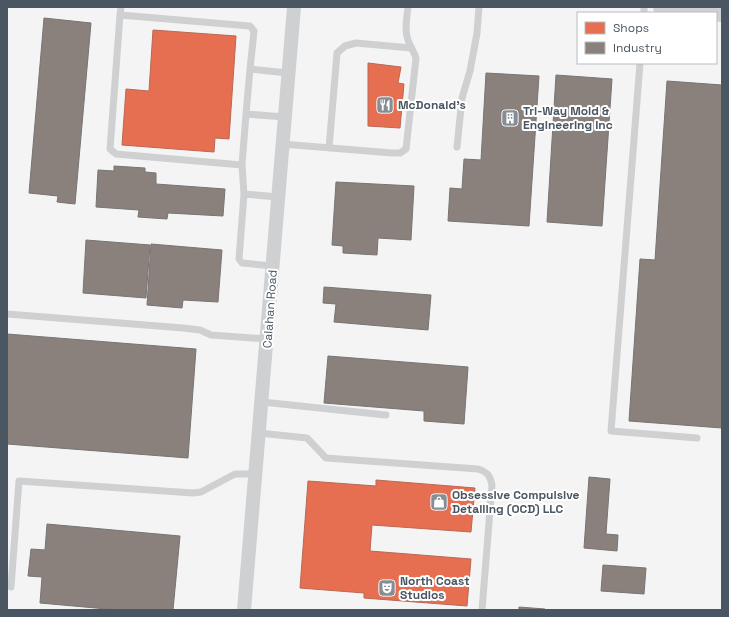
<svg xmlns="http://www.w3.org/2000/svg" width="729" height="617" viewBox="0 0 729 617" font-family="'Space Grotesk',sans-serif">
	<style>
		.shops { fill: #e76f51; stroke: #b86856 }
		.industry { fill: #8a817c; stroke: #777474 }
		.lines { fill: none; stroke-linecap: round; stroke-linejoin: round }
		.service { stroke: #ced0d2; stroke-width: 7 }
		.minor { stroke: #ced0d2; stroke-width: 14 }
		.secondary { stroke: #ced0d4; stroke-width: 20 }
		.labels { text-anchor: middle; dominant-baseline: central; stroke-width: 4; stroke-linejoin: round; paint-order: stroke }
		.poi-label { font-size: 12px; font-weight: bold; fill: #4a5661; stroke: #fff; text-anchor: start }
		.street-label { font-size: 12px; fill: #4a5661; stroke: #fff }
	</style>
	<rect width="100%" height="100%" fill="#f4f4f4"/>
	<path class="shops" d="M153 30 236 36 229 139 215 138 214 152 122 145 126 89 149 91Z
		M368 63 401 67 398 83 404 84 400 128 368 126Z
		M376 480 475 488 471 532 372 525 370 551 471 559 467 606 364 598V593L300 588 308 481 376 486Z"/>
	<path class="industry" d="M44 18 91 23 75 204 57 202 58 196 29 193Z
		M486 73 539 76 529 226 448 221 450 188 462 189 464 159 481 160Z
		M556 75 612 79 602 226 547 222Z
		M667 81 722 85V428L629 421 640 259 655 260Z
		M114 166 145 168V172L156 173V184L225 189 223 216 168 213 167 219 138 217 139 210 96 207 98 170 114 171Z
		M336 182 414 186 411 240 378 238 377 255 343 253V246L332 245Z
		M86 240 150 245 146 298 83 293Z
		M151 244 222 250 218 302 183 300 182 308 147 305Z
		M324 287 431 295 428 330 334 322 336 304 323 303Z
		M7 334 196 349 188 458 7 444Z
		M328 356 468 367 464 424 424 421V411L324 403Z
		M589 477 610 479 606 534 618 535 617 551 584 548Z
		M47 524 180 536 173 610H118L40 603 42 577 28 576 31 549 45 550Z
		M603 565 646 568 644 594 601 591Z
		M519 607 545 609V610H519Z"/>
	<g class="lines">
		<path class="service" d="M121 7 120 15 250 26 254 31 250 69
			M644 13V7
			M120 15 110 149 116 154 242 165
			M640 63 611 431 697 438
			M246 114 250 69 288 73
			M282 144 392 153H400L406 149 416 58C414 51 410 47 408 40 404 30 407 17 408 7
			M457 147 462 98 470 71 477 33 479 7
			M329 148 337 53 345 46 356 43 411 48
			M244 194 242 165 246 114 285 117
			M273 266 242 263 239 259 244 194 278 197
			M7 314 183 328 200 330 211 335 267 339
			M262 402 386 415
			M259 433 307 438 326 458 478 469C487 472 490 475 492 485L482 610
			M11 587 19 481 193 493 201 492 235 474H256"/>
		<path class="minor" d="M244 610 294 7"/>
		<path class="secondary" d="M663 7 722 12"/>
	</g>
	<defs>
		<symbol id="restaurant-square" viewBox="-11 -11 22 22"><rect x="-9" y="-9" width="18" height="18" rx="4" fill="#868d94" stroke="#fff"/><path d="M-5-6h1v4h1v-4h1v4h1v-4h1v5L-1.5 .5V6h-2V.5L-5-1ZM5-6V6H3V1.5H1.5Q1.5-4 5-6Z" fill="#fff"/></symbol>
		<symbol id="building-square" viewBox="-11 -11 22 22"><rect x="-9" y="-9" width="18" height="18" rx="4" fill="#868d94" stroke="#fff"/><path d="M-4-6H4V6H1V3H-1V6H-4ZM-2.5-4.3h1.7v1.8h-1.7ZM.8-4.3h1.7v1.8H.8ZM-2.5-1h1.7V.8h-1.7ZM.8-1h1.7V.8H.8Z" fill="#fff"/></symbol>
		<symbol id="shop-square" viewBox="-11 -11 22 22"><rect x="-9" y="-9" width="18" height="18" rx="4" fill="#868d94" stroke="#fff"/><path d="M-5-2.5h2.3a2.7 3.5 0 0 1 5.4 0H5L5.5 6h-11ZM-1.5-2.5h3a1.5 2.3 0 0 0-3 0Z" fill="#fff"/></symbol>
		<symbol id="theatre-square" viewBox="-11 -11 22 22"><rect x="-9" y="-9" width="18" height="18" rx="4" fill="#868d94" stroke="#fff"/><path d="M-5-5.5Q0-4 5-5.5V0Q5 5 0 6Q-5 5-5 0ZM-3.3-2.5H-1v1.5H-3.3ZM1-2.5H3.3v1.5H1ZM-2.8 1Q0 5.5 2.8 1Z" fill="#fff"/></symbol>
	</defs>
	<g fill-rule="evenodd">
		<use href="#restaurant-square" x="375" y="95" width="20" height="20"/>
		<use href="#building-square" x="500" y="108" width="20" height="20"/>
		<use href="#shop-square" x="429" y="492" width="20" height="20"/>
		<use href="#theatre-square" x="377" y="578" width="20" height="20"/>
	</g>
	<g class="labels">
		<g class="poi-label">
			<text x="398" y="105">McDonald's</text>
			<text x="523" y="111">Tri-Way Mold &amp;<tspan x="523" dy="14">Engineering Inc</tspan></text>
			<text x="452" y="495">Obsessive Compulsive<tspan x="452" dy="14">Detailing (OCD) LLC</tspan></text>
			<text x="400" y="581">North Coast<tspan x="400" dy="14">Studios</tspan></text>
		</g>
		<g class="street-label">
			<text transform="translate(270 309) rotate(-86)">Calahan Road</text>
		</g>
	</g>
	<rect width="729" height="617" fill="none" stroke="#4a5661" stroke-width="16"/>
	<rect x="577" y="12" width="140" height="52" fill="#ffffff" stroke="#b7bbc0"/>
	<rect x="585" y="22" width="20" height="12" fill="#e76f51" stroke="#b7bbc0"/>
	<text x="613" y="32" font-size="12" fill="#4a5661">Shops</text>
	<rect x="585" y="42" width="20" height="12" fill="#8a817c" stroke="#b7bbc0"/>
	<text x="613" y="52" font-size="12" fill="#4a5661">Industry</text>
</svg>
